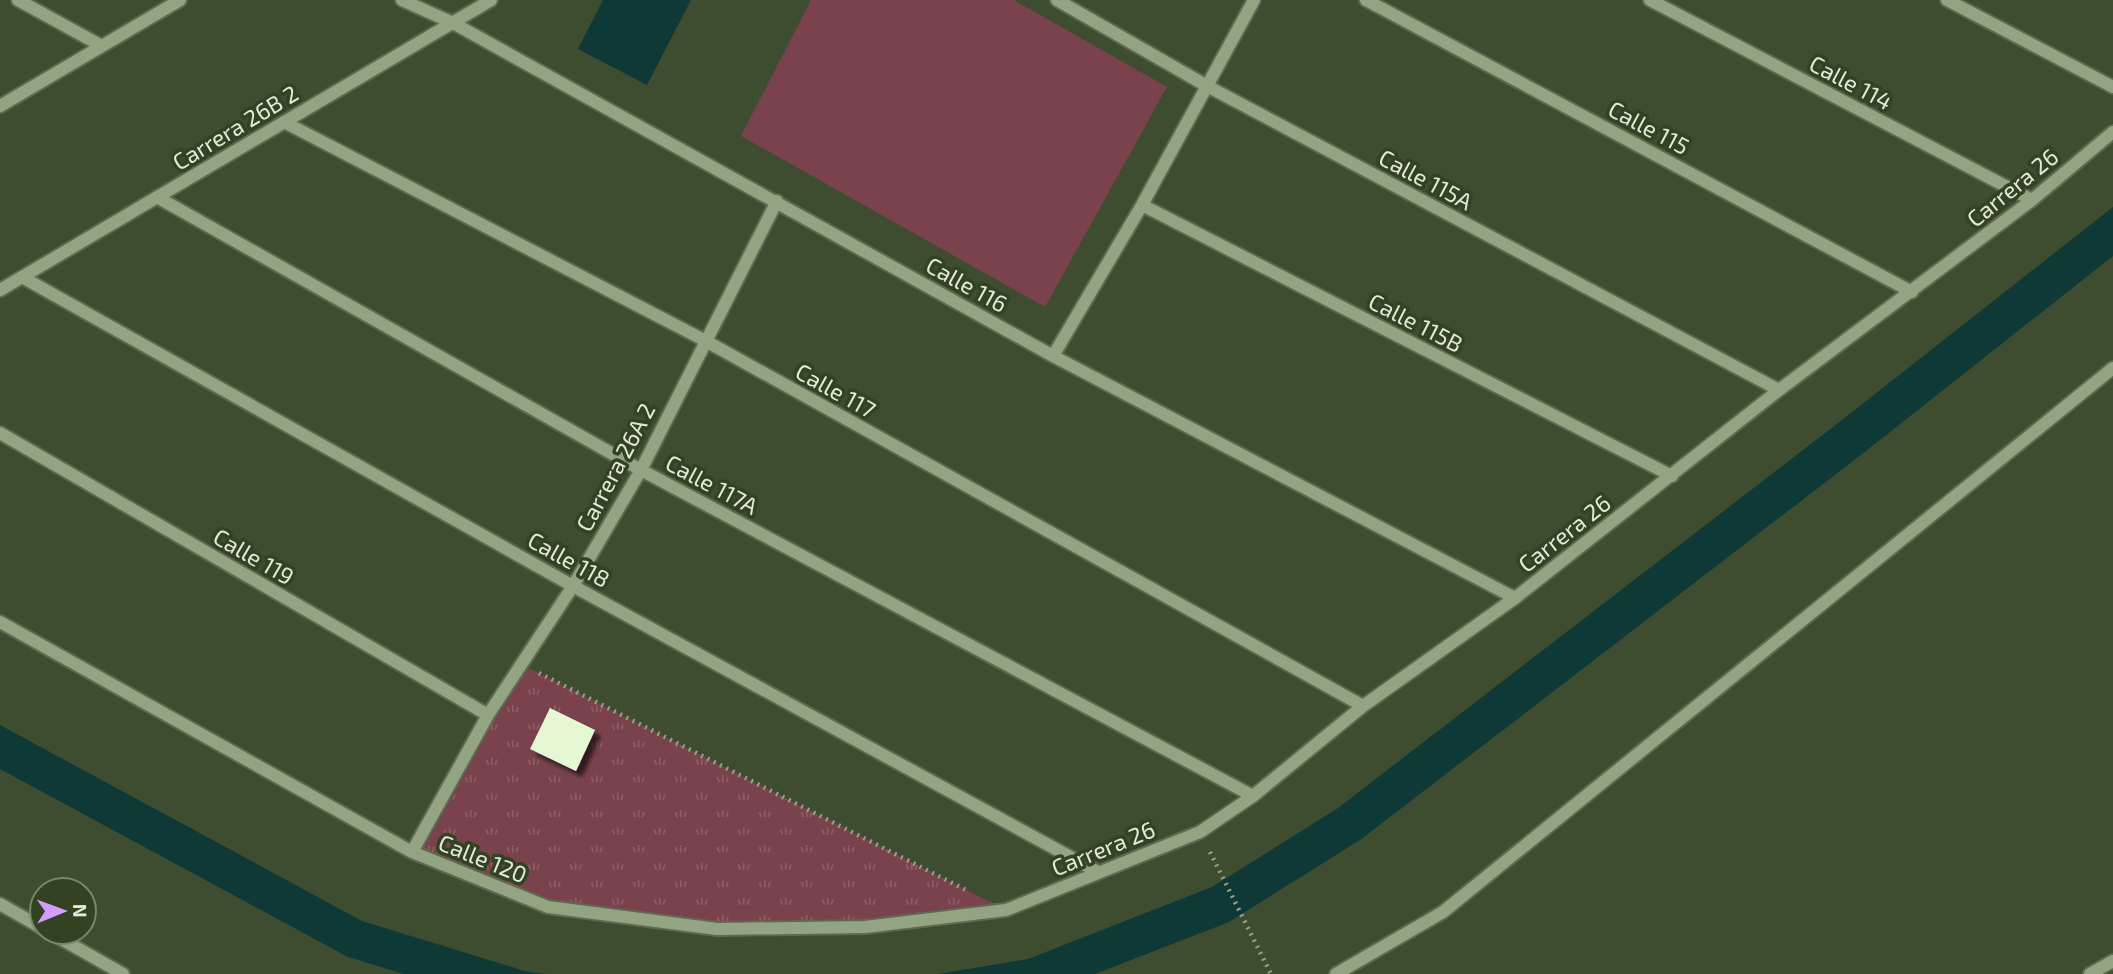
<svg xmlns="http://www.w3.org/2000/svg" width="2113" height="974" viewBox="0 0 2113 974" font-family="'Exo 2',sans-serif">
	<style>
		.grass { fill: url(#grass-tufts) }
		.green { fill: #7a424c }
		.water { fill: #0f3936 }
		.building { fill: #e5f7d3; filter: url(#shadow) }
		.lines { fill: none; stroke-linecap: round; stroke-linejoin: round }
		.minor-casing { stroke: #5d6950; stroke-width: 16 }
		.path { stroke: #95a18a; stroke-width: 4.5; stroke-dasharray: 2 5; stroke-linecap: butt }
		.minor { stroke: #94a483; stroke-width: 12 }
		.labels { text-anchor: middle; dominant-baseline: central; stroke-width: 7; stroke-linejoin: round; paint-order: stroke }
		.street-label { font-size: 23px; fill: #e1ead9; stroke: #344224 }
	</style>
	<defs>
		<pattern id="grass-tufts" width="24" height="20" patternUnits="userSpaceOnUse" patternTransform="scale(1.75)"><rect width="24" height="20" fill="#7a424c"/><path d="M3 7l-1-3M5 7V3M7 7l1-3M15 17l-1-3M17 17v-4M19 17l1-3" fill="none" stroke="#8d5d65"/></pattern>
		<filter id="shadow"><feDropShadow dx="6" dy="6" stdDeviation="2" flood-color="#0009"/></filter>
	</defs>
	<rect width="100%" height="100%" fill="#3e4c2f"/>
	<path class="grass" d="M521 664 1006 910 865 927 717 929 548 907 412 852Z"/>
	<path class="green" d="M811 0H1014L1167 87 1045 307 741 136Z"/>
	<path class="water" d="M603 0H691L647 85 578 49Z
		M2113 207V256L1866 451 1360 840 1229 922 1095 974H938L1028 959 1212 887 1338 808 1842 420Z
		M0 725 362 921 528 972 546 974H404L348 957 0 769Z"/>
	<path class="building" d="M550 708 595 730 576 771 530 749Z"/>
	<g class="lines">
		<defs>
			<path id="minor" d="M18 0 100 45
				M402 0 453 23 1053 356 1515 598
				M1057 0 1207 86 1779 390
				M1366 0 1912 292
				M1650 0 2032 200
				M1947 0 2113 87
				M0 106 180 0
				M284 122 704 340 1363 706
				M157 197 641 470 1253 796
				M1142 205 1672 476
				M22 277 573 586 1098 872
				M0 290 491 0
				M1053 356 1142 205 1254 0
				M0 433 488 715
				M0 622 412 852 548 907 717 929 865 927 1006 910 1200 832 1253 796 1363 706 1515 598 1779 390 2032 200 2113 132
				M412 852 488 715 573 586 641 470 777 201
				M0 904 42 928
				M49 932 123 974
				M1336 974 1443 912 2113 368
				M2090 974 2113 961"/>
		</defs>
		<use href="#minor" class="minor-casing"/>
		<path class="path" d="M539 673 968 891
			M1210 852 1271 974"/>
		<use href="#minor" class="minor"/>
	</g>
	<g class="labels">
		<g class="street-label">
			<text transform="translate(1851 82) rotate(28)">Calle 114</text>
			<text transform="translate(235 127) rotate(-31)">Carrera 26B 2</text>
			<text transform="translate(1649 127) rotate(28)">Calle 115</text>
			<text transform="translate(1426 179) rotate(28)">Calle 115A</text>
			<text transform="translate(2012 187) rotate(-39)">Carrera 26</text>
			<text transform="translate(967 284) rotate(29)">Calle 116</text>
			<text transform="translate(1416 322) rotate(27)">Calle 115B</text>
			<text transform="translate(836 390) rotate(29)">Calle 117</text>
			<text transform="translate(615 467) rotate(-62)">Carrera 26A 2</text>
			<text transform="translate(712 484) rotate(28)">Calle 117A</text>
			<text transform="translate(1564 533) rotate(-38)">Carrera 26</text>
			<text transform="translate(254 556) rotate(30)">Calle 119</text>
			<text transform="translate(569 559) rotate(29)">Calle 118</text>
			<text transform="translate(1103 848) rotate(-22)">Carrera 26</text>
			<text transform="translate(483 858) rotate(22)">Calle 120</text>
		</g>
	</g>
	<g transform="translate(63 911) rotate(89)"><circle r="33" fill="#344224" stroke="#79856c" stroke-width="2"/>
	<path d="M0-5L12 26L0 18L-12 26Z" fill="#d29dfd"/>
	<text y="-10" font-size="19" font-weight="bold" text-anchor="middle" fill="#e1ead9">N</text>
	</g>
</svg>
